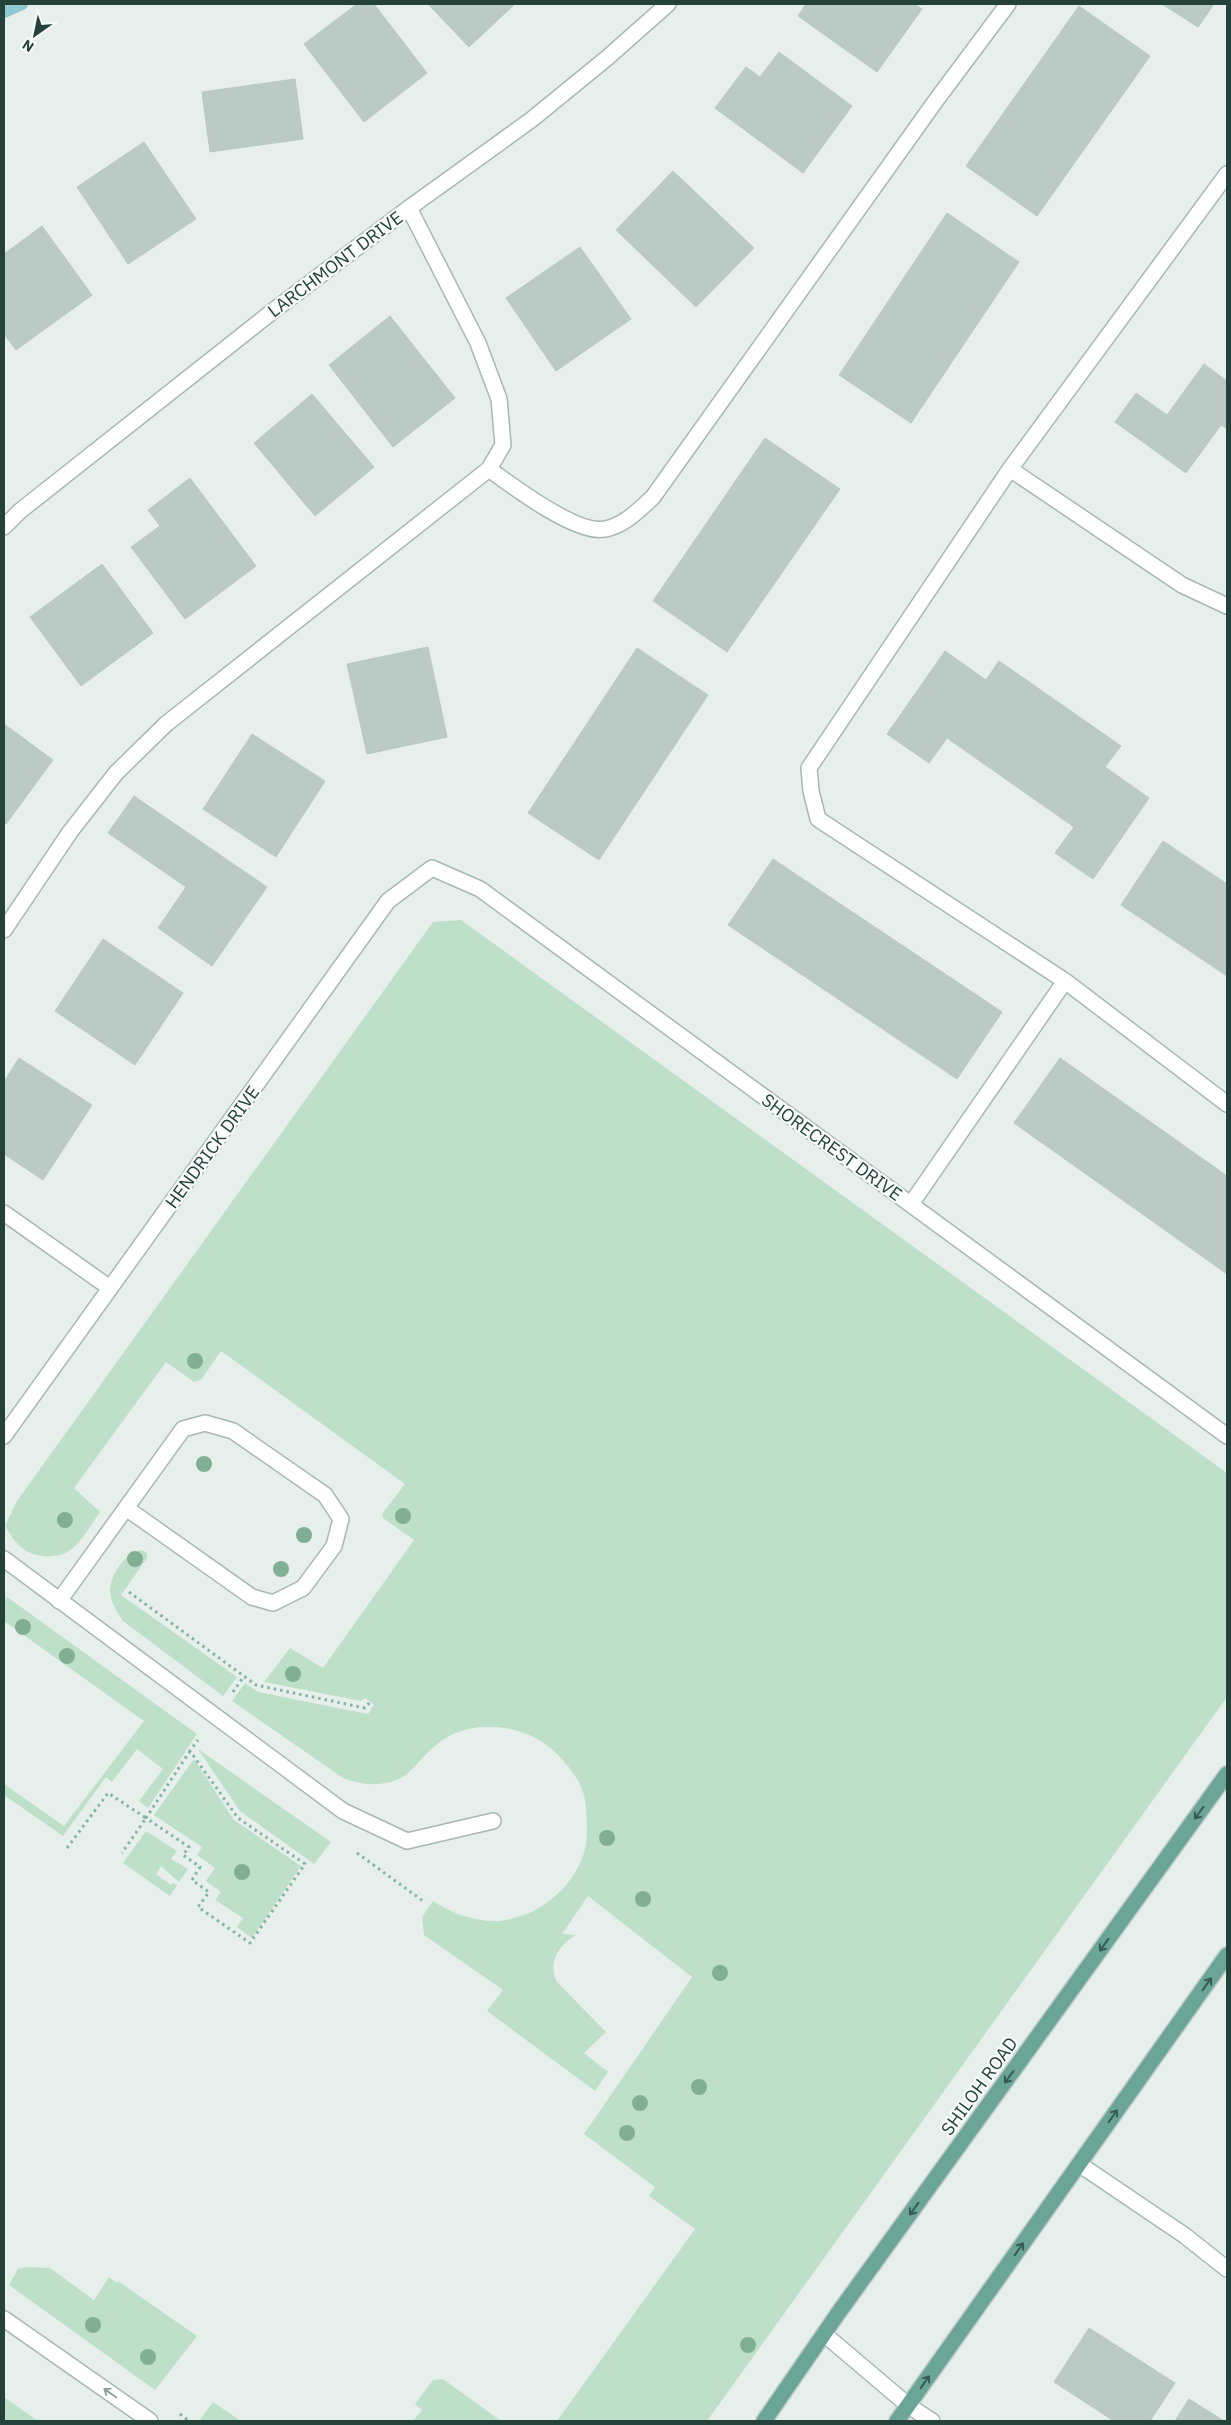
<svg xmlns="http://www.w3.org/2000/svg" width="1231" height="2425" viewBox="0 0 1231 2425" font-family="'IBM Plex Sans',sans-serif">
	<style>
		.green { fill: #bfe0c8 }
		.lines { fill: none; stroke-linecap: round; stroke-linejoin: round }
		.stream { stroke: #8ec9d4; stroke-width: 12 }
		.building { fill: #bbcac4; stroke: #b8c9c2 }
		.minor-casing { stroke: #a8b8b2; stroke-width: 18 }
		.major-casing { stroke: #c2cac8; stroke-width: 18 }
		.path { stroke: #86b3a5; stroke-width: 3; stroke-dasharray: 2.5 4; stroke-linecap: butt }
		.minor { stroke: #fff; stroke-width: 15 }
		.major { stroke: #6aa596; stroke-width: 15 }
		.tree { fill: #80af93 }
		.oneway { stroke: #365b51 }
		.oneway2 { stroke: #92a09c }
		.labels { text-anchor: middle; dominant-baseline: central; stroke-width: 4.5; stroke-linejoin: round; paint-order: stroke }
		.street-label { font-size: 18px; fill: #24423a; stroke: #f7fbf9 }
	</style>
	<rect width="100%" height="100%" fill="#e6efeb"/>
	<path class="green" d="M461 920 1227 1473V1697L707 2421H557L695 2229 649 2196 655 2187 584 2134 692 1977 588 1896 562 1934 576 1935C559 1945 547 1962 557 1982L606 2032 584 2053 608 2072 595 2091 487 2011 503 1990 424 1935 422 1917 433 1901C450 1912 468 1919 489 1921 531 1923 575 1890 585 1849 588 1836 587 1821 586 1808 585 1786 571 1768 556 1753 527 1725 478 1718 444 1739 429 1749 421 1761 408 1773 391 1788 363 1786 343 1778L232 1701 245 1683 258 1692 368 1714 374 1705 365 1698 361 1701 264 1682 290 1648 323 1668 414 1540 383 1518 382 1514 405 1484 221 1351 201 1380 194 1382 166 1362 74 1488 100 1512C92 1523 83 1540 72 1549 57 1560 32 1559 19 1545 13 1540 9 1532 5 1526L17 1501 433 922Z
		M142 1550 147 1553V1558L121 1595 237 1677 223 1696 123 1621C117 1612 111 1602 110 1592 110 1575 125 1552 142 1550Z
		M7 1597 197 1734 148 1808 139 1801 163 1769 137 1749 112 1782 106 1777 63 1836 4 1795V1784L64 1826 144 1721 4 1621V1602Z
		M198 1749 331 1842 314 1864 240 1811Z
		M194 1759 234 1820 301 1866 252 1938 237 1927 243 1918 215 1900 221 1892 206 1881 215 1868 197 1855 202 1847 154 1815Z
		M146 1831 177 1851 171 1859 188 1869 179 1882 161 1866 156 1874 171 1885 173 1883 177 1885 170 1896 123 1863Z
		M27 2267 50 2268 94 2300 109 2277 117 2283 118 2281 197 2336 155 2390 9 2285 18 2269Z
		M443 2379 501 2421H413L422 2410 415 2404 433 2380Z
		M4 2397 38 2421H4Z
		M213 2402 241 2421H199Z"/>
	<g class="lines">
		<path class="stream" d="M4 12 22 4"/>
	</g>
	<path class="building" d="M357 4H374L427 73 364 122 304 44Z
		M428 4H515L469 47Z
		M806 4H914L922 9 877 72 798 16Z
		M1162 4H1214L1198 27Z
		M1079 6 1150 56 1037 216 966 166Z
		M779 52 852 106 803 173 715 108 746 67 760 77Z
		M295 79 303 139 210 152 202 92Z
		M144 142 196 219 128 264 77 187Z
		M673 171 754 248 696 307 616 230Z
		M947 213 1019 262 911 423 839 375Z
		M42 226 92 295 16 350 4 334V254Z
		M580 247 631 319 556 371 506 298Z
		M390 316 455 398 393 447 329 365Z
		M1204 364 1227 381V429L1221 425 1186 473 1115 422 1136 393 1167 415Z
		M312 394 374 467 315 516 254 443Z
		M765 438 840 489 727 652 653 601Z
		M190 478 256 566 185 619 131 547 160 526 148 510Z
		M102 564 153 633 81 686 30 617Z
		M428 647 447 737 367 754 347 664Z
		M637 648 708 695 599 860 528 813Z
		M945 651 986 680 999 661 1121 746 1105 767 1149 798 1093 879 1055 853 1074 827 947 738 929 763 887 734Z
		M4 724 53 760 6 824 4 822Z
		M252 734 325 781 276 857 203 809Z
		M134 796 267 887 212 966 158 928 186 887 108 833Z
		M1163 841 1227 884V976L1121 905Z
		M773 859 1002 1012 957 1079 728 925Z
		M103 939 183 993 135 1065 55 1011Z
		M19 1058 92 1105 43 1180 4 1154V1082Z
		M1060 1058 1227 1176V1274L1014 1123Z
		M1089 2328 1175 2383 1150 2421H1114L1054 2382Z
		M1189 2399 1224 2421H1175Z"/>
	<g class="lines">
		<defs>
			<path id="minor" d="M1227 174 1010 469 809 768 811 791 818 819 1065 981 1227 1104
				M489 469C512 486 577 535 605 529 624 526 640 509 653 497L937 99 1008 4
				M1010 469 1182 585 1227 606
				M4 527 20 511 273 311 409 208 531 120 607 58 668 4
				M4 930 70 832 116 773 166 724 489 469 503 445 499 399 478 343 409 208
				M911 1204 1065 981
				M4 1213 110 1288
				M4 1436 388 901 432 868 480 889 1227 1436
				M4 1559 343 1811 407 1841 493 1821
				M59 1601 183 1429 205 1423 233 1431 325 1495 341 1519 334 1546 303 1588 273 1603 252 1597 126 1508
				M1079 2164 1184 2235 1227 2269
				M4 2319 150 2421
				M824 2334 909 2406 932 2421"/>
			<path id="major" d="M764 2421 839 2312 1227 1774
				M897 2421 1227 1955"/>
		</defs>
		<use href="#minor" class="minor-casing"/>
		<use href="#major" class="major-casing"/>
		<path class="path" d="M129 1592 256 1685 365 1708 370 1702
			M233 1692 244 1676
			M190 1751 146 1818 189 1847 183 1855 200 1867 192 1880 209 1892 198 1907 250 1943 305 1864 238 1818 190 1751 198 1740
			M67 1848 108 1793 146 1818 122 1853
			M357 1853 423 1901
			M180 2414 189 2421"/>
		<use href="#minor" class="minor"/>
		<use href="#major" class="major"/>
	</g>
	<g class="tree">
		<circle cx="195" cy="1361" r="8"/>
		<circle cx="204" cy="1464" r="8"/>
		<circle cx="403" cy="1516" r="8"/>
		<circle cx="65" cy="1520" r="8"/>
		<circle cx="304" cy="1535" r="8"/>
		<circle cx="135" cy="1559" r="8"/>
		<circle cx="281" cy="1569" r="8"/>
		<circle cx="23" cy="1627" r="8"/>
		<circle cx="67" cy="1656" r="8"/>
		<circle cx="293" cy="1674" r="8"/>
		<circle cx="607" cy="1838" r="8"/>
		<circle cx="242" cy="1872" r="8"/>
		<circle cx="643" cy="1899" r="8"/>
		<circle cx="720" cy="1973" r="8"/>
		<circle cx="699" cy="2087" r="8"/>
		<circle cx="640" cy="2103" r="8"/>
		<circle cx="627" cy="2133" r="8"/>
		<circle cx="93" cy="2325" r="8"/>
		<circle cx="748" cy="2345" r="8"/>
		<circle cx="148" cy="2357" r="8"/>
	</g>
	<defs><path id="oneway-shaft" d="M-6 0H5M1.5-3L5.5 0L1.5 3" fill="none" stroke-width="1.6" stroke-linecap="round" stroke-linejoin="round" transform="scale(1.25)"/></defs>
	<g class="oneway">
		<use href="#oneway-shaft" transform="translate(1199 1813) rotate(126)"/>
		<use href="#oneway-shaft" transform="translate(1104 1945) rotate(126)"/>
		<use href="#oneway-shaft" transform="translate(1207 1984) rotate(-55)"/>
		<use href="#oneway-shaft" transform="translate(1009 2077) rotate(126)"/>
		<use href="#oneway-shaft" transform="translate(1113 2116) rotate(-55)"/>
		<use href="#oneway-shaft" transform="translate(914 2209) rotate(126)"/>
		<use href="#oneway-shaft" transform="translate(1019 2249) rotate(-55)"/>
		<use href="#oneway-shaft" transform="translate(925 2382) rotate(-55)"/>
	</g>
	<use class="oneway2" href="#oneway-shaft" transform="translate(110 2393) rotate(-145)"/>
	<g class="labels">
		<g class="street-label">
			<text transform="translate(335 264) rotate(-37)">LARCHMONT DRIVE</text>
			<text transform="translate(212 1147) rotate(-54)">HENDRICK DRIVE</text>
			<text transform="translate(832 1147) rotate(36)">SHORECREST DRIVE</text>
			<text transform="translate(979 2086) rotate(-54)">SHILOH ROAD</text>
		</g>
	</g>
	<rect width="1231" height="2425" fill="none" stroke="#24423a" stroke-width="10"/>
	<g transform="translate(35 35) rotate(213)" stroke="#f7fbf9" stroke-width="4" paint-order="stroke">
	<path d="M0-4L9 19L0 12L-9 19Z" fill="#24423a"/>
	<text y="-8" font-size="14" font-weight="bold" text-anchor="middle" fill="#24423a">N</text>
	</g>
</svg>
